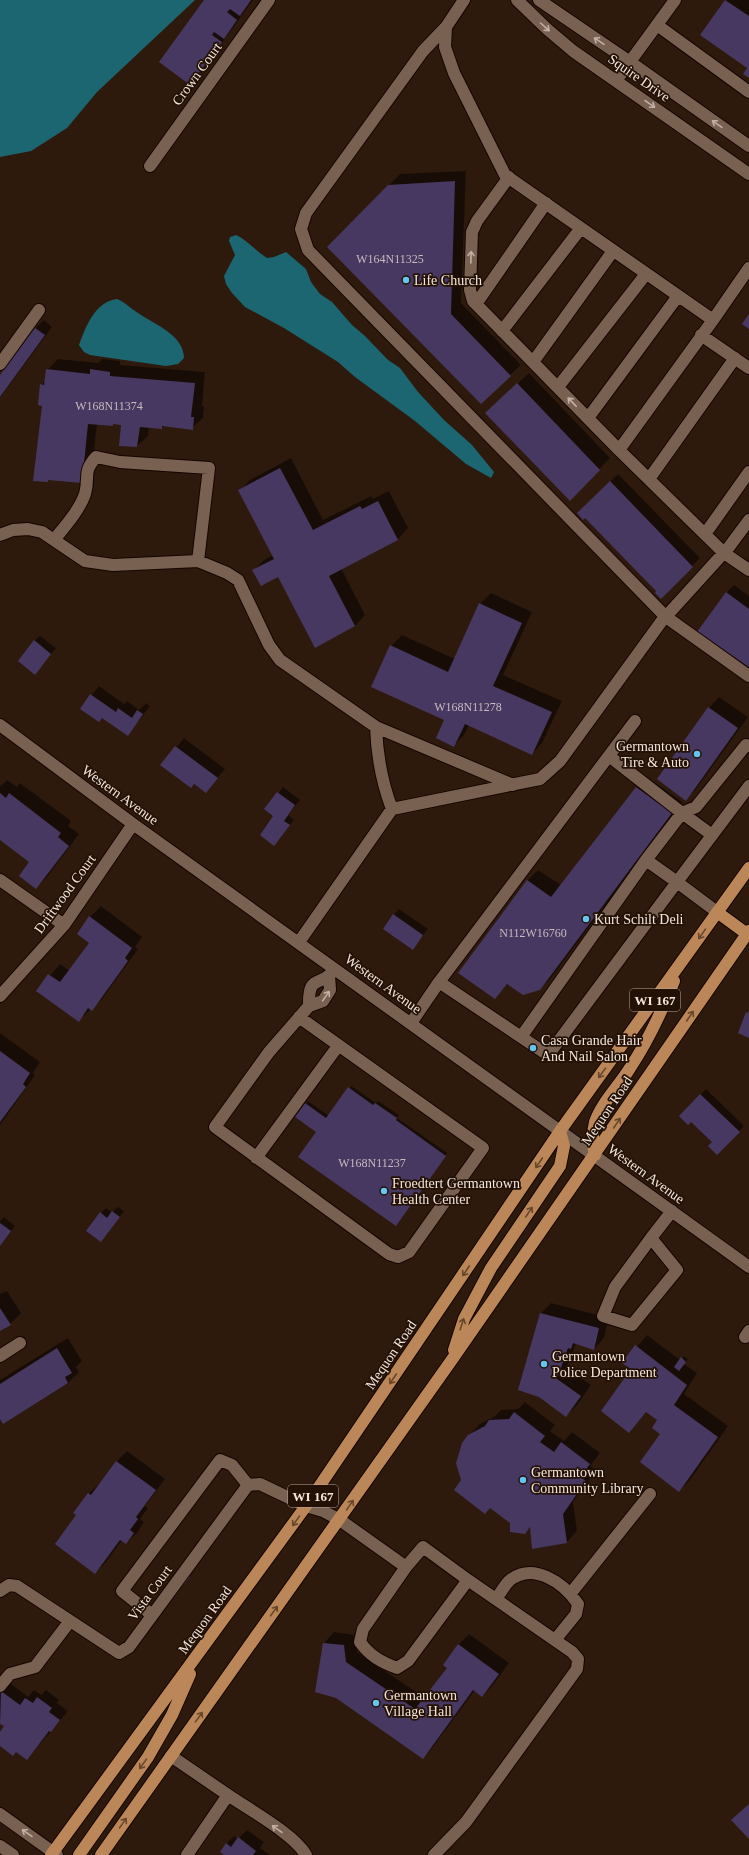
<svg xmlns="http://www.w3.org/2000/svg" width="749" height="1855" viewBox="0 0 749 1855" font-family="Georgia,serif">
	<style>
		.water { fill: #1b6670 }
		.shadow { fill: #0007 }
		.building { fill: #473862 }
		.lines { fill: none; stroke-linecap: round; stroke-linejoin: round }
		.minor-casing { stroke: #150500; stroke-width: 14 }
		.major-casing { stroke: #150500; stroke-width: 14 }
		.minor { stroke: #796152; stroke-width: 12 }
		.major { stroke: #bc8758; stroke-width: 12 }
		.oneway { stroke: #c3b1a5 }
		.oneway2 { stroke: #68462a }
		.poi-dot { fill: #65c5ee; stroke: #241105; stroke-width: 1.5 }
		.labels { text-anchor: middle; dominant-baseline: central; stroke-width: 3.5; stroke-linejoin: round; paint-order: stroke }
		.number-label { font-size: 12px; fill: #c9babe }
		.shield { fill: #241105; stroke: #b6a69c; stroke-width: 1 }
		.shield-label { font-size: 13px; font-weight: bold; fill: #f4e6dd }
		.street-label { font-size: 14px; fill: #f4e6dd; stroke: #241105 }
		.poi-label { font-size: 14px; fill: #f4e6dd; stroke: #241105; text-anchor: start }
	</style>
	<rect width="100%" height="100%" fill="#2e1a0d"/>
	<path class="water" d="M0 0H195L97 92 67 128 31 151 0 157Z
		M236 235C247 240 256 251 267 258L274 257 286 252 306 269 311 282 320 294 332 302 352 325 365 336 388 360 400 368 418 392 444 420 472 445 494 472 491 478 466 464 415 421 355 377 338 362 284 328 245 307 232 293 226 284 224 276 235 255 229 241 230 237Z
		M117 299C125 302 130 308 138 313 154 324 184 335 184 358L178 364 166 366 90 355 84 352 79 345C86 326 95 302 117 299Z"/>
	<path class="shadow" d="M205 0H253L200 73 190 83Z
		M726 0H749V77V68L701 35Z
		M466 171 461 303 521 365 510 375 328 247 400 174Z
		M44 320 52 327 0 398V377L36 328Z
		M58 359 98 363 102 359 120 361V365L205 372 202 406 204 407 203 418 192 428 164 426 161 428 149 427 148 436 137 446 122 424 115 423 112 425 97 423 92 471 50 479 48 481 41 385 46 380 47 370Z
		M529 373 610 458 570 499 497 403Z
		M291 458 323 520 371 496 373 499 389 491 408 528 398 539 341 568 365 615 355 626 278 576 254 570 264 560 273 555 240 490 250 480Z
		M618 474 700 558 661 597 658 591 585 517 578 513Z
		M734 585 749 596V666L726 593Z
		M491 593 532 612 503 675 562 701 542 743 532 754 469 725 464 735 454 745 446 720 391 646 402 635 455 659 480 604Z
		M40 636 56 648 35 673 34 641Z
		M99 686 124 704 127 701 139 710 146 703 150 706 128 734 103 717 81 709Z
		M719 697 748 717 696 789 686 799 709 708Z
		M184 738 225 769 206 792 162 765Z
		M647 777 682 802 551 978 540 989 508 984 494 998 527 881 538 870 561 885 636 788Z
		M7 780 17 787 20 783 71 821 68 826 79 834 47 877 36 888 31 862 0 839V787Z
		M283 787 300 800 288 815 294 820 274 844 275 816 266 809Z
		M101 906 142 937 135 947 138 949 102 999 78 1021 37 991 60 964 70 971 90 942V917Z
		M399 909 428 929 413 948 384 928Z
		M0 1033 40 1062 33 1073 35 1075 0 1125Z
		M351 1086 376 1103 378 1101 399 1115 397 1118 447 1153 398 1223 317 1132 306 1104 308 1101 329 1116Z
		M706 1089 744 1126 717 1154 713 1142 691 1120 680 1116Z
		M118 1207 124 1211 106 1236 101 1213 106 1208 112 1212Z
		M4 1217 15 1226 0 1244V1221Z
		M7 1291 21 1313 10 1324 0 1330V1294Z
		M551 1303 609 1318 604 1338 594 1349 576 1343 567 1368 591 1385 577 1405 566 1416 540 1314Z
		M647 1335 680 1360 684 1356 688 1359 684 1364 697 1373 684 1394 728 1426 690 1480 679 1491 659 1420 647 1411 629 1432 633 1369 624 1362Z
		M68 1338 82 1361 76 1367 79 1372 68 1383 0 1417V1380Z
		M525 1402 555 1425 550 1431 564 1441 572 1432 600 1453 590 1466 596 1470 573 1502 577 1531 567 1542 531 1527 525 1533 462 1480 469 1435 480 1424 494 1417 501 1410 518 1409Z
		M127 1451 165 1479 145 1506 148 1508 140 1519 144 1522 137 1533 126 1543 122 1540 106 1562 95 1573 89 1493 100 1483 117 1461Z
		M334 1632 355 1635 357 1652 425 1698 449 1668 444 1664 459 1644 469 1634 509 1663 493 1685 482 1696 475 1690 433 1747 423 1758 324 1643Z
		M10 1683 28 1697 34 1690 41 1695 46 1690 59 1700 57 1703 68 1711 27 1759 16 1751 0 1745V1734L5 1726 0 1722V1694Z
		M247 1830 264 1842 260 1848 270 1855H226V1844L234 1836 238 1839Z"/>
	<path class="building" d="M204 0H251L240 16 230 9 227 12 237 20 224 39 214 32 212 35 222 42 190 85 159 62Z
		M725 0 749 16V78L743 74 747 68 700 35Z
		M455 181 451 314 511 376 481 404 327 247 388 185Z
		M749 314V329L742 324Z
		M35 328 45 335 0 397V375Z
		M46 369 90 374V369L110 372V376L195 383 191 417H194L193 430 162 426V429L140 427 137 447 119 446 121 425 113 424V426L88 424 82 483 48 480V482L33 481 42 406 38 405 40 384 44 385Z
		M517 383 600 470 570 501 485 413Z
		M280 468 313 530 360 506 362 509 378 501 398 540 329 576 355 626 315 648 278 577 261 586 252 570 274 559 238 490Z
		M610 481 693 567 661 599 655 593 656 591 585 518 583 520 577 513Z
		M726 592 749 609V667L697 632Z
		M479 603 522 623 493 686 552 712 532 755 465 724 454 747 436 738 444 720 371 687 390 645 448 672Z
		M34 640 51 654 35 675 18 661Z
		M90 694 116 712 118 708 132 718 137 710 143 714 128 736 102 718 99 722 80 709Z
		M708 707 738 728 686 801 657 779Z
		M175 746 218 778 206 793 194 784 191 788 160 765Z
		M636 787 672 813 540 990 523 995 507 984 495 999 458 973 527 880 551 897Z
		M277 792 295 805 284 821 290 825 274 846 260 835 273 816 264 809Z
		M0 793 6 798 9 793 61 833 58 837 69 846 36 889 19 876 29 862 0 840Z
		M393 914 423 935 413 950 383 929Z
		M89 916 132 948 125 958 128 961 92 1011 88 1008 79 1022 36 991 48 974 60 982 89 943 77 934Z
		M749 1010V1038L738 1033 746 1012 748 1013Z
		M0 1051 30 1073 23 1084 26 1087 0 1122Z
		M348 1087 373 1105 375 1103 397 1118 396 1120 446 1156 396 1226 298 1157 316 1132 295 1117 305 1103 326 1118Z
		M700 1094 740 1132 717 1155 708 1146 712 1142 691 1122 688 1125 679 1116Z
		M112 1211 120 1217 101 1242 86 1231 100 1212 107 1218Z
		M0 1223 11 1231 0 1246Z
		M0 1308 11 1325 0 1331Z
		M540 1313 599 1328 594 1350 573 1343 571 1349 568 1348 557 1379 581 1396 566 1417 539 1397 518 1390Z
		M635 1345 687 1385 674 1405 718 1437 679 1492 640 1462 660 1434 652 1428 657 1420 646 1412 629 1433 601 1411 631 1369 622 1363Z
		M57 1348 72 1373 65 1377 68 1383 3 1424 0 1419V1384Z
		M681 1357 686 1362 679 1371 674 1367Z
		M514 1412 545 1436 540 1442 554 1452 561 1442 590 1464 580 1477 586 1481 563 1514 567 1543 532 1549 530 1527 525 1534 510 1532V1523L490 1508 485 1514 454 1490 461 1480 456 1463 462 1443 468 1435 485 1426 489 1420 509 1419Z
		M116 1461 156 1490 136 1517 138 1519 130 1530 134 1533 126 1544 120 1540 95 1574 55 1544 76 1515 73 1513 88 1493 91 1495Z
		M185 1573 190 1577 171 1600 167 1597Z
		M323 1643 344 1645 346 1662 415 1709 447 1668 443 1665 458 1644 499 1674 482 1697 473 1690 423 1759 336 1698 315 1692Z
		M1 1691 20 1705 25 1698 33 1703 37 1697 52 1708 49 1712 60 1720 51 1732 49 1731 27 1760 16 1752 13 1756 0 1746V1732L4 1726 0 1724Z
		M749 1804V1839L731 1820Z
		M238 1837 256 1851 253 1855H224L220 1852 226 1843 231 1847Z"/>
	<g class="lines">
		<defs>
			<path id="minor" d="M464 0 446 27 445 47 454 73 505 175 713 320 619 450 724 553 749 570
				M517 0 547 29 573 51 749 174
				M539 0 630 62 749 146
				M657 25 749 92
				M446 27 423 51 306 213 301 229 308 250 666 617 749 676
				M616 81 675 0
				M150 166 269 0
				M509 177 477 221 472 232 470 290 473 301 619 450
				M476 304 546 203
				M713 320 749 268
				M502 331 581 228
				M701 335 749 368
				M533 362 613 251
				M0 364 39 310
				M558 387 646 274
				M588 418 678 296
				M649 479 735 358
				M705 534 749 472
				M0 535 13 530 28 529 42 532 85 561 113 565 198 561 227 573 238 580 269 645 280 660 376 727C377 755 382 783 392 809
				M54 540C65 526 79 511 85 494 90 476 82 473 96 457L120 462 209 468 198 561
				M635 721 439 982 545 1053 549 1054 677 882 717 912
				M0 725 133 824 749 1267
				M376 727 513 785
				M609 756 682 813 696 807 746 745 749 746
				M646 860 677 882 749 786
				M0 880 64 925
				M299 942 392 809 540 779 560 761 661 622 729 547 749 520
				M0 996 64 925 133 824
				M309 1006C308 972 321 988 333 971
				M299 1017 483 1148 409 1252 398 1257 389 1254 215 1127 269 1052 309 1006 323 1001 330 990 329 976
				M411 1023 439 982
				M521 1037 646 860 682 813 712 835
				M256 1158 338 1046
				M651 1238 677 1270 632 1325 603 1316 615 1287Z
				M651 1238 672 1211
				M745 1337 749 1331
				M0 1356 20 1343
				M423 1547 468 1580 408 1661 397 1668C381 1662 370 1656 360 1642L363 1629 406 1567Z
				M0 1591 9 1585 17 1586 119 1653 129 1647 248 1485 260 1484 306 1506 323 1511 340 1520 406 1567
				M571 1593 650 1494
				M496 1599C500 1594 504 1586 509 1581 533 1561 564 1583 578 1604L576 1614 555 1640
				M152 1615 122 1591 220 1460 232 1465 248 1485
				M0 1686 10 1674 35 1667 70 1621
				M171 1756 228 1795
				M0 1814 57 1855
				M0 1846 13 1855
				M187 1855 228 1795C248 1809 294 1834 306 1855
				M434 1855 466 1822 577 1669 578 1659 572 1652 468 1580"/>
			<path id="major" d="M717 912 747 934
				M595 1155C592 1144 592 1134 595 1122 602 1102 619 1086 630 1068 648 1041 662 1011 674 981
				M454 1350 464 1319 491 1268 560 1166 564 1146 560 1131
				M51 1855 306 1506 560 1131 749 868
				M79 1855 148 1757 172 1715 190 1674
				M101 1855 451 1361 749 931"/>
		</defs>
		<use href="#minor" class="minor-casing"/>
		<use href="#major" class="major-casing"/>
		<use href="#minor" class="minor"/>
		<use href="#major" class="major"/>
	</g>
	<defs><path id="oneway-shaft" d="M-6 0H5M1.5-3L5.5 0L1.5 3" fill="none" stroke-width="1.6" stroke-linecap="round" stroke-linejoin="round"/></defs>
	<g class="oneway">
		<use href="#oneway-shaft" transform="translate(545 27) rotate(42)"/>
		<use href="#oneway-shaft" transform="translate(599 41) rotate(-146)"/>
		<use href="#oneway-shaft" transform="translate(650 104) rotate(35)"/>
		<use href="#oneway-shaft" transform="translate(717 124) rotate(-145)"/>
		<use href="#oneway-shaft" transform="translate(471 257) rotate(-88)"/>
		<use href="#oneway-shaft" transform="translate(572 402) rotate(-134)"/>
		<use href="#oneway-shaft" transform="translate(326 996) rotate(-55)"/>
		<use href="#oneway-shaft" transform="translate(277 1829) rotate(-145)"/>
		<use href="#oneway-shaft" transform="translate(27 1833) rotate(-145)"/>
	</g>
	<g class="oneway2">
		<use href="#oneway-shaft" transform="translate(702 934) rotate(125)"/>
		<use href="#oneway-shaft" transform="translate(690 1016) rotate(-56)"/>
		<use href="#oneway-shaft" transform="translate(602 1073) rotate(126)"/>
		<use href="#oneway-shaft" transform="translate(617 1123) rotate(-56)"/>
		<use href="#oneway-shaft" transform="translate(539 1163) rotate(124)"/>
		<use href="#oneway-shaft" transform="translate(529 1212) rotate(-56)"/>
		<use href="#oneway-shaft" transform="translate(466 1271) rotate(124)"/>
		<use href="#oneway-shaft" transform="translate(462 1324) rotate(-72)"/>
		<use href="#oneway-shaft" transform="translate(393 1379) rotate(124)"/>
		<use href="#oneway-shaft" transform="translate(350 1505) rotate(-55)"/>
		<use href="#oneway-shaft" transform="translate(296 1521) rotate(126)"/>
		<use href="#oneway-shaft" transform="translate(274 1611) rotate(-54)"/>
		<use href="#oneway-shaft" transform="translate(199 1717) rotate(-54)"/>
		<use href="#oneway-shaft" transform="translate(143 1764) rotate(126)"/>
		<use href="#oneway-shaft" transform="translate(123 1823) rotate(-55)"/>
	</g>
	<g class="poi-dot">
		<circle cx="406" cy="280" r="4"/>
		<circle cx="697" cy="754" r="4"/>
		<circle cx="586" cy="919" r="4"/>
		<circle cx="533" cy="1048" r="4"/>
		<circle cx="384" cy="1191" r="4"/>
		<circle cx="544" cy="1364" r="4"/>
		<circle cx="523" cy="1480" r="4"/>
		<circle cx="376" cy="1703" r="4"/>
	</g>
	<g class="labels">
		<g class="number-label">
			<text x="390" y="259">W164N11325</text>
			<text x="109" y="406">W168N11374</text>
			<text x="468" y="707">W168N11278</text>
			<text x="533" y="933">N112W16760</text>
			<text x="372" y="1163">W168N11237</text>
		</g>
		<g class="shield">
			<rect x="630" y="989" width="50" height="22" rx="3"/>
			<rect x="288" y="1485" width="50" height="22" rx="3"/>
		</g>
		<g class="shield-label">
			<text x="655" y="1000">WI 167</text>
			<text x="313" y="1496">WI 167</text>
		</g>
		<g class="street-label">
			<text transform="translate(197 74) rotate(-54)">Crown Court</text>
			<text transform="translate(639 78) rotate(35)">Squire Drive</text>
			<text transform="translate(120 795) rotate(36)">Western Avenue</text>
			<text transform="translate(65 894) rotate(-54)">Driftwood Court</text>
			<text transform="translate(383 984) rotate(36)">Western Avenue</text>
			<text transform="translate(607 1111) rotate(-56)">Mequon Road</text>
			<text transform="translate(646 1174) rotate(36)">Western Avenue</text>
			<text transform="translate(391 1355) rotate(-56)">Mequon Road</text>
			<text transform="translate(150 1593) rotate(-54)">Vista Court</text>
			<text transform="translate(205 1620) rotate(-54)">Mequon Road</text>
		</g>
		<g class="poi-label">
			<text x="414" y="280">Life Church</text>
			<text x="689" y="746" text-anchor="end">Germantown<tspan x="689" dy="16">Tire &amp; Auto</tspan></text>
			<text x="594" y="919">Kurt Schilt Deli</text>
			<text x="541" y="1040">Casa Grande Hair<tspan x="541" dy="16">And Nail Salon</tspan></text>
			<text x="392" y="1183">Froedtert Germantown<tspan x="392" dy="16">Health Center</tspan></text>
			<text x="552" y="1356">Germantown<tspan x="552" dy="16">Police Department</tspan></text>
			<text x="531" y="1472">Germantown<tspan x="531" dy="16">Community Library</tspan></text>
			<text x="384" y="1695">Germantown<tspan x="384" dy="16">Village Hall</tspan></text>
		</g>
	</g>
</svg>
